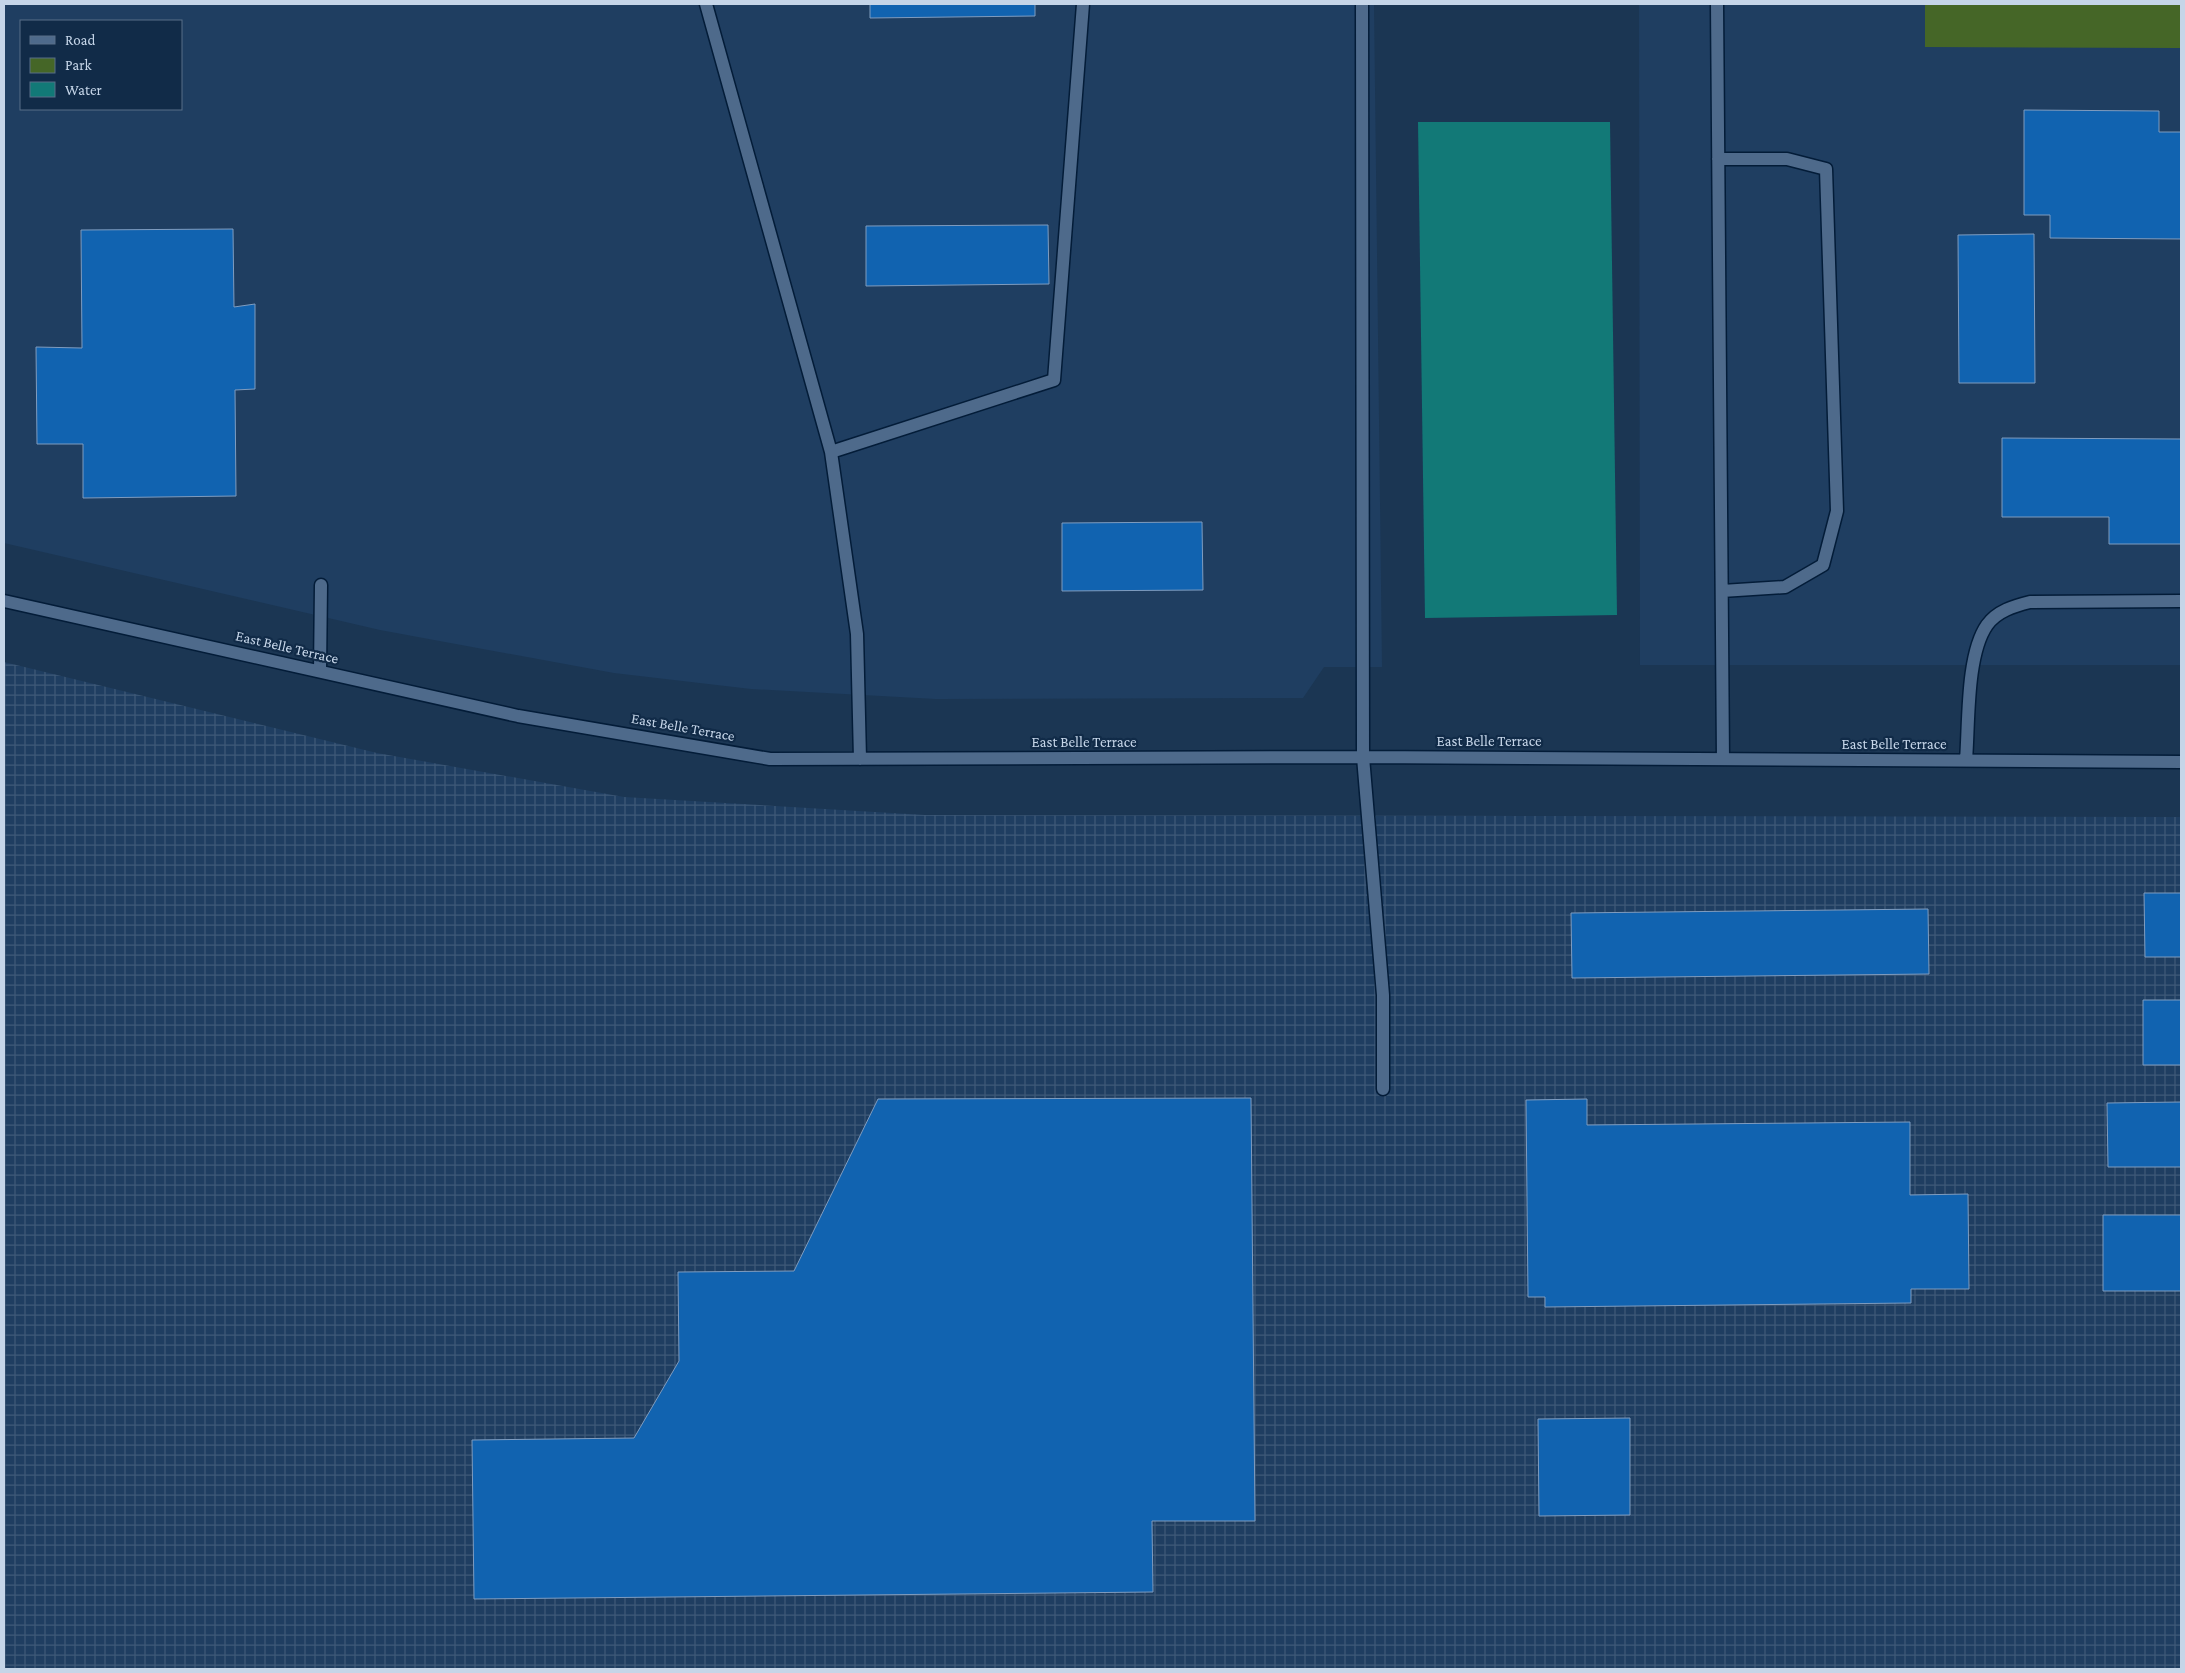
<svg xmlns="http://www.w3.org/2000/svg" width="2185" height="1673" viewBox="0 0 2185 1673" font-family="'Crimson Pro',serif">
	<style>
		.built { fill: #1f3e61; fill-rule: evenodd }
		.industrial { fill: url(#industrial-grid) }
		.green { fill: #456627 }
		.water { fill: #127977 }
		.building { fill: #1163b0; stroke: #7f9cbf }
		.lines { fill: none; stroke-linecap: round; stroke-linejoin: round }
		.minor-casing { stroke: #031c38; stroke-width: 15 }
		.minor { stroke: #4e6a8b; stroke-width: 12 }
		.labels { text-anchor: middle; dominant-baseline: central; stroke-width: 4.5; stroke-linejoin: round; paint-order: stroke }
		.street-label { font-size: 15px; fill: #c5d5e8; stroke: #112b48 }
	</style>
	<defs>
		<pattern id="industrial-grid" width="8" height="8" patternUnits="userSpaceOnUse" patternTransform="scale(1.25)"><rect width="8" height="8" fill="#1f3e61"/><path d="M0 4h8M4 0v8" fill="none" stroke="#3e5978"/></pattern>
	</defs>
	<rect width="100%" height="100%" fill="#1b3653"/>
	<path class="built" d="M4 4H1374L1382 667H1324L1303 698 936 699 751 689 614 673 380 630 4 543ZM21 21H181V109H21Z
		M1639 4H2181V665H1640Z"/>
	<path class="industrial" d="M4 662 377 753 624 797 925 815 2181 817V1669H4Z"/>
	<path class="green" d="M1925 4H2181V48L1925 47Z"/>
	<path class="water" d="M1418 122H1610L1617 615 1425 618Z"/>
	<path class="building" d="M870 4H1035V16L870 18Z
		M2024 110 2159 111V132H2181V239L2050 238V215H2024Z
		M1048 225 1049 284 866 286V226Z
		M233 229 234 307 255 304V389L235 390 236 496 83 498V444H37L36 347 82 348 81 230Z
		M2034 234 2035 383H1959L1958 235Z
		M2002 438 2181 439V544H2109V517H2002Z
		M1202 522 1203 590 1062 591V523Z
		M2144 893H2181V957H2145Z
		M1928 909 1929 974 1572 978 1571 913Z
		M2143 1000H2181V1065H2143Z
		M1251 1098 1255 1521H1152L1153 1592 474 1599 472 1440 634 1438 679 1361 678 1272 794 1271 878 1099Z
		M1587 1099V1125L1910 1122V1195L1968 1194 1969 1289H1911V1303L1545 1307V1297H1528L1526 1100Z
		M2181 1102V1167H2108L2107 1103Z
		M2103 1215H2181V1291H2103Z
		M1630 1418V1515L1539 1516 1538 1419Z"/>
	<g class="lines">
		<defs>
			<path id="minor" d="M706 4 831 452 857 634 860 759
				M1362 4 1363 757 1383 995V1089
				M1717 4 1723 759
				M1718 159H1787L1826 169 1837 511 1823 565 1785 587 1722 591
				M831 452 1054 380 1083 4
				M4 601 518 716 770 759 1363 757 2181 762
				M320 671 321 585
				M1966 760C1969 724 1966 655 1987 625 1997 611 2014 606 2030 602L2181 601"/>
		</defs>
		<use href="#minor" class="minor-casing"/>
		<use href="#minor" class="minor"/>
	</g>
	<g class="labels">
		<g class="street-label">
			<text transform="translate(287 647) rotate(13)">East Belle Terrace</text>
			<text transform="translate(683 727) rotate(10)">East Belle Terrace</text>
			<text x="1489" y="741">East Belle Terrace</text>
			<text x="1084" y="742">East Belle Terrace</text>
			<text x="1894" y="744">East Belle Terrace</text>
		</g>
	</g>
	<rect width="2185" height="1673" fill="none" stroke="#c5d5e8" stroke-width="10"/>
	<rect x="20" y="20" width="162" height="90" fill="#112b48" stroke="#596f88"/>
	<rect x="30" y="36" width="25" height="8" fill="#4e6a8b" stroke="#596f88"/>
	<text x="65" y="45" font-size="15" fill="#c5d5e8">Road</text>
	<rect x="30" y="58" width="25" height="15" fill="#456627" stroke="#596f88"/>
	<text x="65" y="70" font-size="15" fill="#c5d5e8">Park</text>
	<rect x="30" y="82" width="25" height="15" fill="#127977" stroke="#596f88"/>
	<text x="65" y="95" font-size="15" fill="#c5d5e8">Water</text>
</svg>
